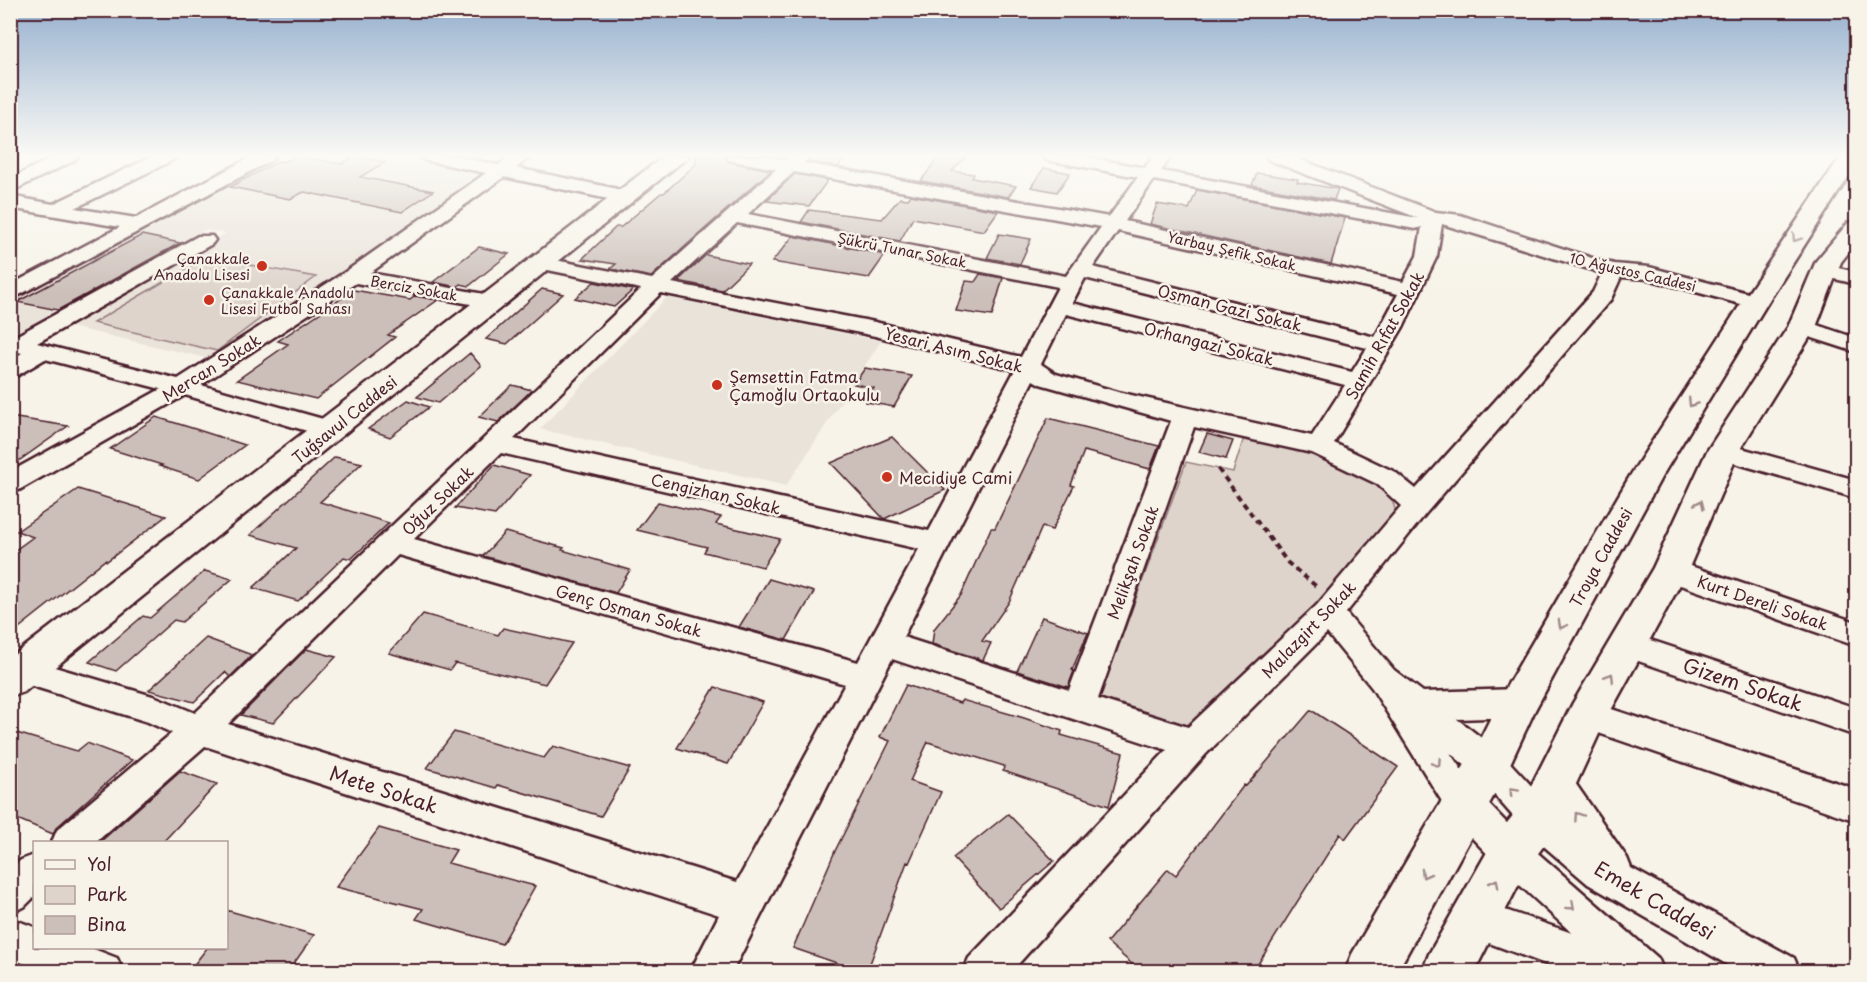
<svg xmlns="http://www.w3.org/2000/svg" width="1867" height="982" viewBox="0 0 1867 982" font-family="'Playpen Sans',sans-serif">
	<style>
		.built { fill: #eae3da }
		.green { fill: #ded4cc; stroke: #947a7c; stroke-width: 1.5 }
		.building { fill: #ccbfb9; stroke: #4a1f2b; stroke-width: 1.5 }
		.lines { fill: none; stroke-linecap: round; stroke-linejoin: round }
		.minor-casing { stroke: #4a1f2b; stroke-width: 5 }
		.major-casing { stroke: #4a1f2b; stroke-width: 5 }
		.path { stroke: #4a1f2b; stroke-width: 4; stroke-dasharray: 6 4.5; stroke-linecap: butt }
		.minor { fill: #f7f3e8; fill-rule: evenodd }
		.major { fill: #f7f3e8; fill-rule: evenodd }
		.oneway { stroke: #a0898a }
		.poi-dot { fill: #c8321e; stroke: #f7f3e8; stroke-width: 2 }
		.labels { text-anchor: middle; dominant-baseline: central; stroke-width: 5; stroke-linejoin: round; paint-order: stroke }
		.far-street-label { font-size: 14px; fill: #4a1f2b; stroke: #f7f3e8 }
		.far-poi-label { font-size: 14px; fill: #4a1f2b; stroke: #f7f3e8; text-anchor: end }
		.street-label { font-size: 16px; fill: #4a1f2b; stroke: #f7f3e8 }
		.poi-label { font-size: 16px; fill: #4a1f2b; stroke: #f7f3e8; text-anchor: start }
		.near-street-label { font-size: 20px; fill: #4a1f2b; stroke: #f7f3e8 }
	</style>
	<rect width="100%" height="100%" fill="#f7f3e8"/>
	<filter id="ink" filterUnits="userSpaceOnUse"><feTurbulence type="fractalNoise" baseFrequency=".0167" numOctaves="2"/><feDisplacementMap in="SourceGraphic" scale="12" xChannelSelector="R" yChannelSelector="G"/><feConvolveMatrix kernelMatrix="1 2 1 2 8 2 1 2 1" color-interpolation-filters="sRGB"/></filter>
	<g filter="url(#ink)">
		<path class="built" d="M276 156H417L492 171 215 360 71 327 226 233 204 230 25 332 11 328 10 300Z
			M667 297 881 341 786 486 540 429Z"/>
		<path class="green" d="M206 257 316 277 217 351 93 323Z
			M1244 438 1317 456 1352 469 1391 495 1397 516 1320 602 1191 732 1097 705 1186 462 1233 472Z"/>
		<path class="building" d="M295 156 342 164 355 156 385 162 360 177 433 191 402 212 304 192 290 199 230 187 279 161 284 162Z
			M696 156H724L729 162 771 170 651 277 610 269 616 264 582 259 616 227H621L661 193H664L696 164Z
			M812 156H846L838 167 808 161Z
			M939 156H967L952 171 974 174 972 178 1016 186 1008 197 921 181Z
			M1044 168 1070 173 1057 192 1031 187Z
			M1257 173 1298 179 1297 182 1338 189 1334 200 1252 185Z
			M795 174 828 180 809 206 766 201Z
			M1197 190 1345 218 1331 264 1150 224 1157 204 1189 209Z
			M911 195 998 211 984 231 913 218 900 241 801 222 809 210 882 219 900 198 908 199Z
			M999 234 1031 239 1020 264 987 258Z
			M142 235 180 243 58 310 17 302Z
			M793 236 885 255 869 278 772 262Z
			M479 247 509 254 469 286 461 284 457 287 433 282Z
			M706 255 749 264 722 290 678 281Z
			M980 274 1003 278 992 316 956 311 966 281 975 282Z
			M594 282 633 290 614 307 575 298Z
			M542 289 563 294 507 344 486 339Z
			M354 290 410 300 415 296 438 300 388 335 395 337 316 399 237 380 288 344 278 341Z
			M470 353 481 366 438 403 417 397Z
			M865 368 912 376 894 407 866 402 874 388 854 384Z
			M512 385 532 390 498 422 479 417Z
			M408 400 429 407 390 437 368 429Z
			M10 417 68 426 10 467Z
			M156 417 195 429 245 445 199 479 159 466 162 465 110 449Z
			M1048 418 1159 446 1150 469 1084 451 1071 485 1074 486 1052 530 1042 527 1009 602 982 641 991 643 983 660 932 644 934 629 961 595 991 528H995Z
			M1207 434 1233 441 1226 459 1199 452Z
			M892 437 945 490 884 519 831 463Z
			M335 457 362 463 320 502 389 523 351 559 344 557 298 601 253 588 296 548 250 535Z
			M494 465 530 475 495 515 455 508Z
			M78 489 166 516 107 561 105 560 10 635V554L33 537 17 531Z
			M658 502 721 517 716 524 780 539 763 567 704 552 707 547 637 530Z
			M505 532 564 548 562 550 630 570 616 593 483 556Z
			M205 571 232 579 182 622 174 620 116 671 89 662 143 616 150 618Z
			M769 579 814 592 786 640 739 627Z
			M423 614 498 635 503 628 572 643 545 684 455 663 450 670 389 653Z
			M1042 617 1088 633 1072 670 1074 671 1068 687 1017 671Z
			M206 638 252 655 230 677 225 672 194 702 149 690Z
			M306 649 336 657 273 723 241 715Z
			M906 685 960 703 962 700 1024 718 1062 731 1061 735 1123 753 1109 806 1003 771 1004 766 928 742 910 781 941 792 909 863 907 862 867 972H863L793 948 835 851 890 741 880 737Z
			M715 687 763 702 728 764 677 748Z
			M1311 710 1398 767 1345 839 1340 834 1253 972H1141L1107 942 1168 869 1176 875 1244 785 1246 786Z
			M10 731 77 751 87 743 132 760 56 828 53 834 10 816Z
			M454 732 544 758 553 746 630 768 601 816 498 785 496 788 427 768Z
			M180 771 217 784 162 843H99Z
			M1008 814 1054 861 999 908 953 858Z
			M379 828 456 850 448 863 535 886 502 944 416 919 423 909 336 887Z
			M226 910 314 935 288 972H210L193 966 207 948H226Z"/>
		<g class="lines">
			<defs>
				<path id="minor" d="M55 156H78L75 160 10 192V179Z
					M153 156H176L173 160 75 208 136 218 253 156H275L272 160 10 300V285L120 227 10 208V196L53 204Z
					M421 156H456L498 165 510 156H531L516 168 613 188 620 190 622 194 620 198 613 200 504 177 370 273 484 294 487 299 484 304 476 305 356 283 201 385 323 419 327 425 323 431 314 433 185 395 19 490 10 493V472L161 389 45 359 18 375 10 377V360L22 353 10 350V336L14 337 198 236H212L215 240 212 244 37 343 178 379 345 272 486 173 424 160Z
					M726 156H765L786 160 790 156H810L804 163 1109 217 1138 177 1052 161 1046 160 1043 156H1081L1145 168 1153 156H1171L1161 171 1418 218 1269 160 1266 156H1291L1436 212 1460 215 1595 259 1614 264 1649 267 1763 297 1766 302 1763 307 1755 308 1648 279 1621 277 1611 299 1427 512 1346 613 1394 670 1423 692 1518 689 1530 693 1535 703 1530 713 1518 717 1457 719 1501 753 1550 806 1536 781 1542 770 1554 765 1566 770 1627 858 1631 868 1794 958 1800 972H1740L1588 884 1525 830 1477 775 1450 753 1477 792 1524 841 1658 958 1664 972H1567L1462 933 1456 919 1462 905 1476 900 1572 933 1498 865 1451 816 1372 688 1327 633 1206 754 1011 972H963L969 958 1167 750 892 659 732 972H690L719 915 205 746 96 842H52L57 830 172 733 148 722 13 680 10 666 13 662 24 658 156 697 195 713 641 289 533 267 530 263 533 259 540 257 652 279 776 169 729 160ZM794 172 1101 227 1066 276 748 214ZM1154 180 1415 229 1422 227 1417 256 1403 282 1125 221ZM737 223 1058 287 1021 357 875 322 672 283ZM1442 224 1602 273 1593 292 1416 489 1395 472 1334 443 1403 327 1437 256ZM1118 231 1398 294 1375 337 1093 267ZM1085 278 1367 348 1352 372 1072 303ZM661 293 875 336 1015 370 929 531 514 439ZM1066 314 1345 385 1312 436 1118 392 1056 374 1041 364ZM1033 380 1040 384 1171 421 1069 690 903 637ZM1194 427 1312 453 1377 484 1401 506 1317 605 1188 727 1098 699ZM501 453 919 549 858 662 414 539ZM398 555 845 684 737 882 228 724Z
					M1825 265 1856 272V284L1818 275 1815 271 1818 267Z
					M1802 320 1856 338V352L1794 332 1791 327 1794 322Z
					M1723 443 1856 480V498L1714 457 1710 451 1714 445Z
					M1670 559 1856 622V646L1660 578 1655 570 1660 562Z
					M1629 633 1856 708V736L1618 654 1613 645 1618 636Z
					M1587 701 1856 789V821L1575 725 1570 715 1575 705Z
					M34 855V897L24 907 10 912V869L21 860Z
					M10 918 34 927V948H91L117 958 123 972H46L10 958Z"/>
				<path id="major" d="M664 156H689L24 692 10 697V658Z
					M1841 156H1856V165L1768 302 1662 476 1535 710 1504 777 1397 972H1345L1352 954 1448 790 1474 751 1504 691 1630 476 1742 302Z
					M1856 221V243L1841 262 1816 327 1739 451 1688 570 1604 723 1554 832 1527 868 1474 972H1422L1429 954 1495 838 1522 804 1573 703 1653 568 1707 451 1788 327 1816 261 1848 223Z"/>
			</defs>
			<use href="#minor" class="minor-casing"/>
			<use href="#major" class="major-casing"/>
			<path class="path" d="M1218 469 1288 563 1317 587"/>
			<use href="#minor" class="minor"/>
			<use href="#major" class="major"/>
		</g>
		<defs><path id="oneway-chevron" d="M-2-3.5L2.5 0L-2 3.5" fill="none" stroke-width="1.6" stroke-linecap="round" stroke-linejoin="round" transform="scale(1.5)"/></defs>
		<g class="oneway">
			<use href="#oneway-chevron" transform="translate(1796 238) rotate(123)"/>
			<use href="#oneway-chevron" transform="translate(1692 403) rotate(122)"/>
			<use href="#oneway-chevron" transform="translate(1700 504) rotate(-66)"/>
			<use href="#oneway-chevron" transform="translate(1562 625) rotate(119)"/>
			<use href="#oneway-chevron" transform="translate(1610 677) rotate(-59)"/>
			<use href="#oneway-chevron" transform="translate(1437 763) rotate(57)"/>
			<use href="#oneway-chevron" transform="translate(1513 791) rotate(-133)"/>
			<use href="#oneway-chevron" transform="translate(1578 816) rotate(-124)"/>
			<use href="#oneway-chevron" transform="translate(1425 874) rotate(119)"/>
			<use href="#oneway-chevron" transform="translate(1495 883) rotate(-62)"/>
			<use href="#oneway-chevron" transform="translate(1571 906) rotate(42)"/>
		</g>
	</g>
	<linearGradient id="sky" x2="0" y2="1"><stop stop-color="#96b0ce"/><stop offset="0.53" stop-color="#fbfaf5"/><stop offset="1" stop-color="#fbfaf5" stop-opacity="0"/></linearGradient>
	<rect width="1867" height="294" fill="url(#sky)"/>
	<g class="poi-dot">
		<circle cx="262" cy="266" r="6"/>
		<circle cx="209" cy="300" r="6"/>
		<circle cx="717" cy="385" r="6"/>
		<circle cx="887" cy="477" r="6"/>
	</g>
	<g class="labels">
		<g class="far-street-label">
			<text transform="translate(902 250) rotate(11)">Şükrü Tunar Sokak</text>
			<text transform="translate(1232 251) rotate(13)">Yarbay Şefik Sokak</text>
			<text transform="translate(1633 272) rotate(13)">10 Ağustos Caddesi</text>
			<text transform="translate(414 288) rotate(10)">Berciz Sokak</text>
		</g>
		<g class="far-poi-label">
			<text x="250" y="258">Çanakkale<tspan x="250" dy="16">Anadolu Lisesi</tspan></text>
			<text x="221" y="292" text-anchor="start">Çanakkale Anadolu<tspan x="221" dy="16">Lisesi Futbol Sahası</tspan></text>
		</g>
		<g class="street-label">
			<text transform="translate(1230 307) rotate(14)">Osman Gazi Sokak</text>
			<text transform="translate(1384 335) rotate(-61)">Samih Rıfat Sokak</text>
			<text transform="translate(1209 343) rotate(14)">Orhangazi Sokak</text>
			<text transform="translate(954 349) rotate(14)">Yesari Asım Sokak</text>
			<text transform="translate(211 367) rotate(-32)">Mercan Sokak</text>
			<text transform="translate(344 419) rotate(-39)">Tuğsavul Caddesi</text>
			<text transform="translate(716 493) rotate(13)">Cengizhan Sokak</text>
			<text transform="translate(437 500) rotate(-44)">Oğuz Sokak</text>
			<text transform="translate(1600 557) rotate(-61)">Troya Caddesi</text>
			<text transform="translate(1132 562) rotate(-70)">Melikşah Sokak</text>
			<text transform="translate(1763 602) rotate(19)">Kurt Dereli Sokak</text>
			<text transform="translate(629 610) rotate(16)">Genç Osman Sokak</text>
			<text transform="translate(1308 629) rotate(-46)">Malazgirt Sokak</text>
		</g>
		<g class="poi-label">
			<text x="729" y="376">Şemsettin Fatma<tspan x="729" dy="18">Çamoğlu Ortaokulu</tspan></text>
			<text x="899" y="477">Mecidiye Cami</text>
		</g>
		<g class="near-street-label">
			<text transform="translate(1743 684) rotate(19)">Gizem Sokak</text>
			<text transform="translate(384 789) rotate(18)">Mete Sokak</text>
			<text transform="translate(1655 900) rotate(30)">Emek Caddesi</text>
		</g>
	</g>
	<rect width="1867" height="982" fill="none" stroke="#f7f3e8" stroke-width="36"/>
	<rect x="18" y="18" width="1831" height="946" fill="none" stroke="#4a1f2b" stroke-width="2" filter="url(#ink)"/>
	<rect x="33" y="841" width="195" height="108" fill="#f7f3e8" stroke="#b29e9c" stroke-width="1.5"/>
	<rect x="45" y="860" width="30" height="9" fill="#f7f3e8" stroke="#b29e9c" stroke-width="1.5"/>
	<text x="87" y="871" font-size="18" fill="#4a1f2b">Yol</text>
	<rect x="45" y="886" width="30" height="18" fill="#ded4cc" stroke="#b29e9c" stroke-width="1.5"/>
	<text x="87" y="901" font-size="18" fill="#4a1f2b">Park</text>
	<rect x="45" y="916" width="30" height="18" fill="#ccbfb9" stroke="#b29e9c" stroke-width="1.5"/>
	<text x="87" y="931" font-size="18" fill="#4a1f2b">Bina</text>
</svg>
